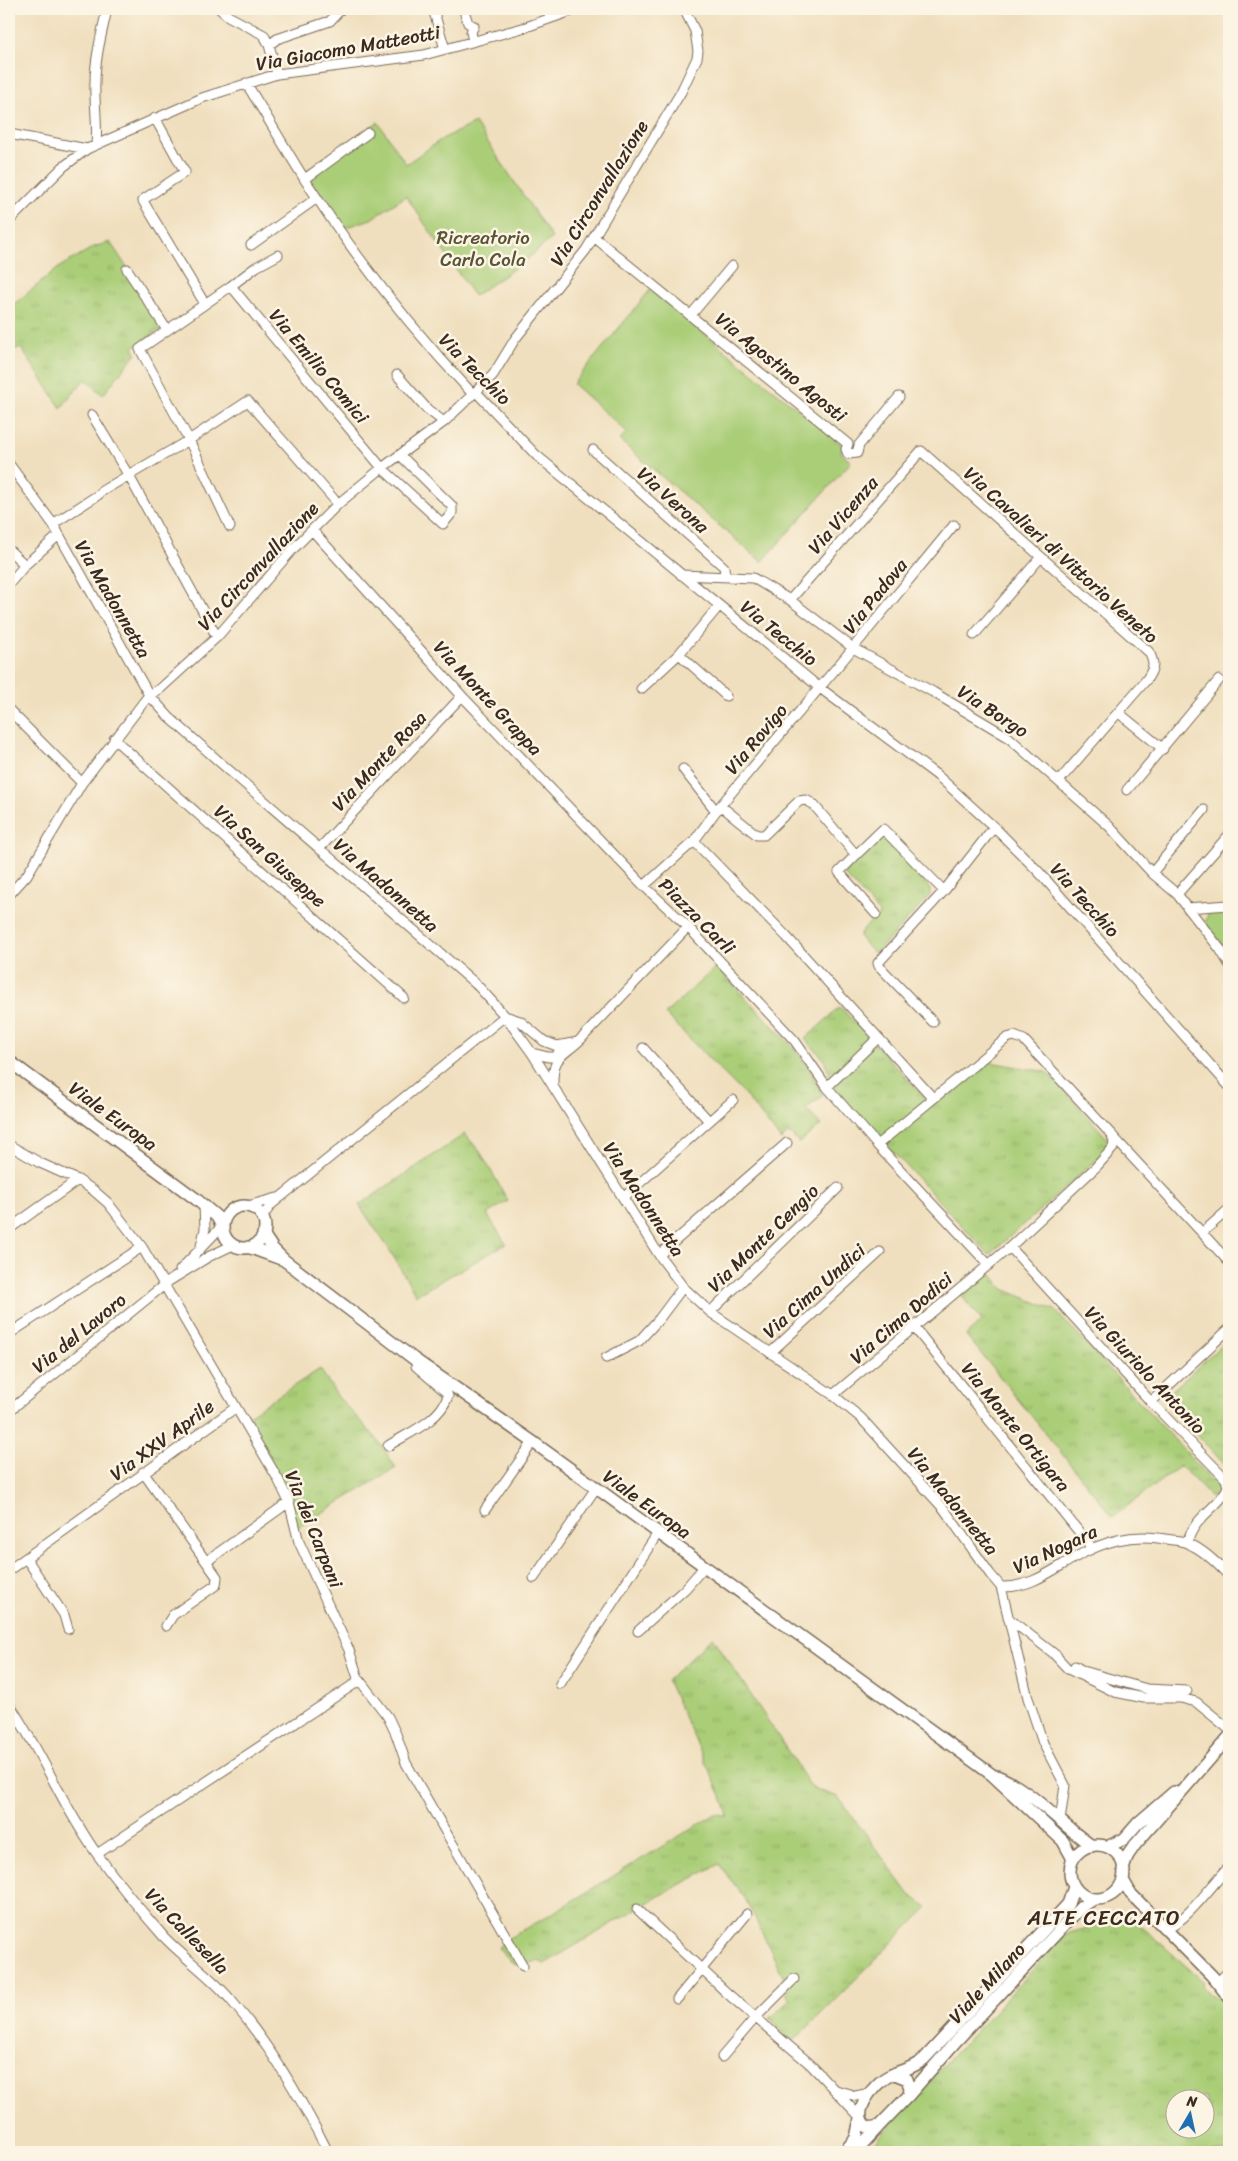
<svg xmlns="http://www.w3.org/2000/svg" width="1238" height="2161" viewBox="0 0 1238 2161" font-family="Sriracha,sans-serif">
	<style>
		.grass { fill: url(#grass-tufts); stroke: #727c4b; fill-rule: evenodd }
		.garden { fill: #aace78; stroke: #727c4b }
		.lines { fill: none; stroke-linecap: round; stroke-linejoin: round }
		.minor-casing { stroke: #7a6956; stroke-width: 11 }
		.major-casing { stroke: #7a6956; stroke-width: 14 }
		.minor { stroke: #fff; stroke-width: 9 }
		.major { stroke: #fff; stroke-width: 11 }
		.labels { text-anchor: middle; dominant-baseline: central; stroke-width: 5; stroke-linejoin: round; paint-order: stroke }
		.street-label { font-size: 19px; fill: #3b2a1e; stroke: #fcf5e5 }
		.park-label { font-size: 19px; fill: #575334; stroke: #fcf5e5 }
		.quarter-label { font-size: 21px; letter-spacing: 1px; fill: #3b2a1e; stroke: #fcf5e5 }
	</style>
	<defs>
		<pattern id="grass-tufts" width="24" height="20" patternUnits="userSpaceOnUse" patternTransform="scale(1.25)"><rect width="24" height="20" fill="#aace78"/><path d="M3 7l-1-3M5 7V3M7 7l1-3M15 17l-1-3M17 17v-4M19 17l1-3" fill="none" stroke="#93b167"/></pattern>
	</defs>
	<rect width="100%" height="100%" fill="#fcf5e5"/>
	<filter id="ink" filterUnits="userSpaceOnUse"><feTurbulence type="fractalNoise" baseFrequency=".02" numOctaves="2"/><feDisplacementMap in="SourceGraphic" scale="10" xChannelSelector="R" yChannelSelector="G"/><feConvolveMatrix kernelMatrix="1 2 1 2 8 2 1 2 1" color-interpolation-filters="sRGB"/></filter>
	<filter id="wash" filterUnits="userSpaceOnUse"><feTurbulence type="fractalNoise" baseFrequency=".0096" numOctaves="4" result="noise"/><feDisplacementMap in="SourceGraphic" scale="20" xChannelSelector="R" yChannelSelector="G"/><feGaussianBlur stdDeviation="1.12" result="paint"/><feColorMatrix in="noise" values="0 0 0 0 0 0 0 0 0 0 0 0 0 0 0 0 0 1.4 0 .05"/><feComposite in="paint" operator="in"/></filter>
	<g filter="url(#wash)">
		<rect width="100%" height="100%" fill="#f0dfbe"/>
		<path class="grass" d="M110 242 146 296 164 327 133 347 136 353 103 395 85 379 61 408 21 348 9 350V308L61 266 94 247Z
			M881 834 930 889V895L923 903 879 950 874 952 870 950 859 936 862 930 880 914 844 874 845 869Z
			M716 967 792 1046 807 1065 823 1095 806 1109 821 1125 799 1143 789 1133 781 1140 743 1093 665 1014Z
			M840 1007 932 1105 984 1061 1047 1072 1108 1139V1150L989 1255 835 1089 824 1059 805 1039Z
			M465 1134 481 1153 508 1201 487 1214 506 1244 416 1295 389 1249 359 1205Z
			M988 1270 1003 1289 1055 1310 1220 1489 1211 1497 1180 1466 1113 1517 966 1335 982 1321 960 1294Z
			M1229 1338V1469L1163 1399Z
			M320 1369 338 1397 378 1440 396 1468 297 1528 244 1418Z
			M713 1637 806 1779 805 1780 812 1788 838 1797 910 1895 928 1907 792 2043 770 2018 791 1999 787 1996V1984L746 1900 719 1864 654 1899 544 1964 539 1960C517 1968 513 1966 498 1948L503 1941 531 1926 714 1815 728 1816 724 1802 667 1680Z
			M1130 1916 1204 1982 1202 1985 1209 1994 1221 1999 1229 2013V2152H867L905 2107 1066 1934ZM1176 2098H1206V2128H1176Z"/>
		<path class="garden" d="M378 122 406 164 442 139 475 123 552 238 525 261 474 296 406 196 371 219 344 228 305 172Z
			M650 290 842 445 841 453 851 462 762 562 619 440 627 432 573 384Z
			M1229 909V955L1205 923 1209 912Z"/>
	</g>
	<g filter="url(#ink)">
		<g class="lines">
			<defs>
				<path id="minor" d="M220 9 228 16 264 35 269 45 277 74
					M433 9 445 49
					M465 14 468 23 474 26 471 32 473 41
					M269 45 277 39 330 21 341 9
					M246 83C266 115 285 148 305 180 354 255 409 326 470 391L477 393 536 455 820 688 938 776 994 827 1038 871 1229 1086
					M155 118 185 172 144 199 143 201 205 304
					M9 134 87 149
					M96 145C98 124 94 104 95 82 95 57 102 33 107 9
					M305 179 368 133
					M9 221 63 167 87 149 202 98 277 74 424 55 526 27 577 9
					M594 237 848 444 846 449 848 454 857 453 859 445 899 397
					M251 245 317 198
					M127 269 167 330
					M231 286 256 267 278 255
					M691 315 732 266
					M397 375 427 409 444 422
					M92 415 129 476 217 637
					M593 450 724 567 725 576
					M9 464 53 524 149 695 169 717 223 765 477 985 505 1016 532 1053 659 1255 683 1287 710 1312 833 1395 861 1418 944 1509 990 1574 1001 1587 1028 1698 1043 1743 1065 1785 1060 1821
					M102 491 189 440 248 401 338 504
					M53 524 98 495
					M230 527 189 440 140 349 231 286 382 468 443 524 452 513V506L400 455
					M312 530 462 696 644 886 688 927 795 1041 827 1087 877 1145 989 1265
					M9 550 25 565
					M681 575 753 578 790 600 853 648 933 692 1008 737 1109 826 1152 873 1177 894 1220 949 1229 964
					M9 584 25 565 59 535
					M790 600 921 451 1149 652C1155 664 1154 668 1147 679L1059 781
					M974 635 1040 558
					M679 654 726 696
					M641 689 679 654 719 606
					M9 710 82 783
					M1119 713 1163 749
					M114 739 404 998
					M683 769 716 811
					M1127 790 1219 680
					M721 806 757 835H764L799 801 806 800 813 804 856 855 883 829 944 891
					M694 841 786 936 933 1098
					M319 849 462 696
					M856 855 839 872 876 914
					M1152 873 1204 810
					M644 886 694 841 716 811 853 648 954 525
					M1177 894 1229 835
					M9 895 27 875 82 783 149 695 160 689 217 637 292 550 338 504 382 468 444 422 493 375 515 339 586 250 681 92 697 58 698 51 695 31 684 9
					M1187 908 1229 905
					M933 1022 879 966 878 963 944 891 994 827
					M643 1048 708 1120
					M532 1053 548 1057H558V1053
					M553 1087C552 1054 562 1058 582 1038L688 927
					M827 1087 877 1039
					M9 1145 40 1163 78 1180 93 1190 108 1203 142 1247 278 1479 289 1502 299 1542 349 1650 358 1678 356 1683 97 1854
					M877 1145 1007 1038 1014 1036 1024 1040 1229 1262
					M623 1198 733 1100
					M248 1206 277 1198
					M262 1217 272 1204 282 1196 505 1016 520 1021 544 1041 557 1046 578 1042
					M9 1229 78 1180
					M1202 1233 1229 1209
					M201 1246 205 1229 204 1205
					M1010 1247 1151 1402 1226 1479 1228 1487C1218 1509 1195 1515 1187 1543
					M659 1255 787 1143
					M180 1270 222 1226
					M710 1312 838 1188
					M914 1327 1092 1548
					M9 1334 142 1247
					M770 1353 880 1252
					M606 1358 639 1341 659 1319 683 1287
					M833 1395 1010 1247 1096 1167 1113 1148 1114 1142 1111 1133
					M1151 1402 1229 1329
					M9 1411 169 1281 208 1257 233 1245
					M388 1446C408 1433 440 1421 448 1396L446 1392 416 1366
					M143 1472 217 1577 216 1585 173 1615 166 1626
					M485 1510 533 1442
					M26 1558 64 1615 68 1629
					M207 1561 289 1502
					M9 1570 235 1408
					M534 1578 596 1488
					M1001 1587C1030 1588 1051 1571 1074 1558 1104 1541 1131 1533 1165 1539 1172 1540 1181 1540 1187 1543 1203 1549 1218 1564 1229 1576
					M1008 1618 1057 1656
					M638 1631 685 1589 704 1567
					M1053 1653 1068 1669 1115 1692 1144 1698H1181L1196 1702 1229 1729
					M1075 1666 1083 1671 1147 1689 1187 1691
					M358 1678 388 1717 396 1734 406 1763 523 1966
					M560 1684 658 1533
					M9 1704C42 1752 63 1807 97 1854 118 1883 141 1911 164 1937 185 1959 211 1976 230 1999 270 2045 301 2098 328 2152
					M637 1909 728 1994 810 2064 860 2117
					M1166 1930C1191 1916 1209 1888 1229 1867
					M1218 1982 1229 1971
					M677 1999 747 1914
					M722 2057 756 2017 794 1979
					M836 2090 856 2096 870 2093"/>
				<path id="major" d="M9 1061 196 1199 217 1217 222 1226
					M223 1227a21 21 0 1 1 42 0a21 21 0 1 1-42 0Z
					M263 1234 273 1249 284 1260 414 1359 533 1442 991 1774 1063 1841 1073 1859
					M248 1247 281 1259
					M997 1776C1033 1791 1060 1824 1092 1846
					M1070 1872a27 27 0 1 1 54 0a27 27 0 1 1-54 0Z
					M1107 1847 1124 1839 1138 1823 1174 1792
					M1123 1869 1128 1855 1135 1845 1229 1737
					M1123 1880 1131 1894 1212 1976 1229 1997
					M895 2074 907 2079 910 2088 909 2095 879 2126 869 2128C847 2116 874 2083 889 2076 901 2070 913 2069 924 2059L1068 1904 1074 1887
					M909 2095 957 2040 1081 1907 1094 1899
					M844 2152 856 2138 860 2119
					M855 2152 879 2126"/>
			</defs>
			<use href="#minor" class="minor-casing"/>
			<use href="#major" class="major-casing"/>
			<use href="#minor" class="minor"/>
			<use href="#major" class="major"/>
		</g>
	</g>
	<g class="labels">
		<g class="street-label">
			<text transform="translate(348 48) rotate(-10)">Via Giacomo Matteotti</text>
			<text transform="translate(599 193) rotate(-58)">Via Circonvallazione</text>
			<text transform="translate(319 366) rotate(50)">Via Emilio Comici</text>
			<text transform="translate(781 367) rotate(39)">Via Agostino Agosti</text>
			<text transform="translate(475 369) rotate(45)">Via Tecchio</text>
			<text transform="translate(673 500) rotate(42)">Via Verona</text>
			<text transform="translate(843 515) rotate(-49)">Via Vicenza</text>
			<text transform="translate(1061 555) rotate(42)">Via Cavalieri di Vittorio Veneto</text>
			<text transform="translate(258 566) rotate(-47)">Via Circonvallazione</text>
			<text transform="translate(875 596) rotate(-51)">Via Padova</text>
			<text transform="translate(113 599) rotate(60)">Via Madonnetta</text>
			<text transform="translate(779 633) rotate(39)">Via Tecchio</text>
			<text transform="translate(488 698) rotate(47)">Via Monte Grappa</text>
			<text transform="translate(993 711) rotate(33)">Via Borgo</text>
			<text transform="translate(756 739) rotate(-50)">Via Rovigo</text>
			<text transform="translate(379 761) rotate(-47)">Via Monte Rosa</text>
			<text transform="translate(270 856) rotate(42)">Via San Giuseppe</text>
			<text transform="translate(386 885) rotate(41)">Via Madonnetta</text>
			<text transform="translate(1085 900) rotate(48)">Via Tecchio</text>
			<text transform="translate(697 916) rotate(45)">Piazza Carli</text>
			<text transform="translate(113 1116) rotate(36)">Viale Europa</text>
			<text transform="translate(644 1199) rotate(57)">Via Madonnetta</text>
			<text transform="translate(763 1238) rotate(-44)">Via Monte Cengio</text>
			<text transform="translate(814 1291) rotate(-42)">Via Cima Undici</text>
			<text transform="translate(901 1318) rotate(-41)">Via Cima Dodici</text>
			<text transform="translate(79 1333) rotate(-39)">Via del Lavoro</text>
			<text transform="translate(1145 1370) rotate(47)">Via Giuriolo Antonio</text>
			<text transform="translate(1016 1427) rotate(51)">Via Monte Ortigara</text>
			<text transform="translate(162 1440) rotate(-36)">Via XXV Aprile</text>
			<text transform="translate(953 1501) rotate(51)">Via Madonnetta</text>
			<text transform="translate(647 1504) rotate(36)">Viale Europa</text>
			<text transform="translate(314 1529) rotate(68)">Via dei Carpani</text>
			<text transform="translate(1055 1549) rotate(-25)">Via Nogara</text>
			<text transform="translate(187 1931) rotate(46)">Via Callesella</text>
			<text transform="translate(987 1983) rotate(-47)">Viale Milano</text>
		</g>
		<g class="park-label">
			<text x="483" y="237">Ricreatorio<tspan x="483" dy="22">Carlo Cola</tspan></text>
		</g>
		<g class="quarter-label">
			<text x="1104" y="1918">ALTE CECCATO</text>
		</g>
	</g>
	<rect width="1238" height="2161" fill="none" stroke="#fcf5e5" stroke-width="30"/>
	<g transform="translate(1190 2114) rotate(9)"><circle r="24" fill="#fcf5e5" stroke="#afa495"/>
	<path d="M0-4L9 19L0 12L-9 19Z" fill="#1f6fb2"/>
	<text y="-8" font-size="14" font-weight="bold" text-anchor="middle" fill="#3b2a1e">N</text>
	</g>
</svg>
